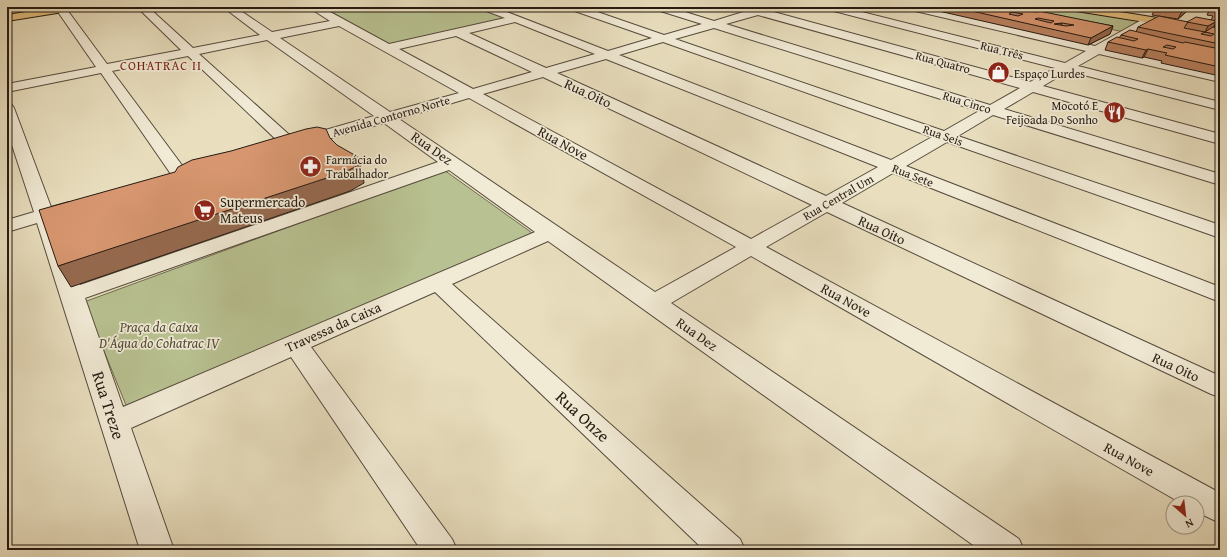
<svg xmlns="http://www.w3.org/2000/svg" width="1227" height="557" viewBox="0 0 1227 557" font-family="'Gentium Book Plus',serif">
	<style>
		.green { fill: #b8c191; stroke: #6e6e52 }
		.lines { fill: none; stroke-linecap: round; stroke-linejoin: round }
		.minor-casing { stroke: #564b3d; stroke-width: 2 }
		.major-casing { stroke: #251a12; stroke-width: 2 }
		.minor { fill: #f1ead5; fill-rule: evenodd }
		.major { fill: #e4c080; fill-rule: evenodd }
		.wall { fill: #b9815f; stroke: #251a12 }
		.shaded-wall { fill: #96694e; stroke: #251a12 }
		.building { fill: #d7966f; stroke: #251a12; fill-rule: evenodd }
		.labels { text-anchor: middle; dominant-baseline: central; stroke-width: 3.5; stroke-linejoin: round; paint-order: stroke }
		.far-street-label { font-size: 12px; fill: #251a12; stroke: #f1ead5 }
		.far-poi-label { font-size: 12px; fill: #251a12; stroke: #f1ead5; text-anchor: start }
		.far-quarter-label { font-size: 13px; letter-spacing: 1px; fill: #7a1f14; stroke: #f1ead5 }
		.street-label { font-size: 14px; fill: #251a12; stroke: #f1ead5 }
		.poi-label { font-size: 14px; fill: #251a12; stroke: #f1ead5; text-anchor: start }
		.park-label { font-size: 14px; font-style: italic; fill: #514c38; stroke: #f1ead5 }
		.near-street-label { font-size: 17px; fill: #251a12; stroke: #f1ead5 }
	</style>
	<rect width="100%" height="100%" fill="#e9dfbf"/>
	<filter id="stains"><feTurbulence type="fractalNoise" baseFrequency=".005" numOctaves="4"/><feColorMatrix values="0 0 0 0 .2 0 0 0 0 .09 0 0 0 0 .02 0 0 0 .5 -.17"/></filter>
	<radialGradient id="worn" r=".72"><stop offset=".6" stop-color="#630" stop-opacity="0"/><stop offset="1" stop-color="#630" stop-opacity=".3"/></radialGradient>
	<path class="green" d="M318 7H479L508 18 389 45Z
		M1003 7H1062L1142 20 1124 32Z
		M444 170 535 235 128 410 84 302Z"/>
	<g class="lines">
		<defs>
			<path id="minor" d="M57 7H65L107 64 181 50 137 7H148L193 48 260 35 223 7H235L272 32 330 21 308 7H321L389 44 505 18 481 9 480 7H494L608 51 652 38 569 9 568 7H583L664 35 702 24 654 9 653 7H669L714 21 756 8 779 7 778 9 770 11 1030 82 1055 68 826 9 825 7H842L1065 63 1086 51 911 10 906 7H924L1095 46 1145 18H1153L1154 20 1153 22 1108 49 1220 74V82L1099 54 1078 66 1220 102V110L1068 71 1043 86 1220 134V144L1033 92 1004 109 1220 174V185L993 115 958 136 1220 225V238L947 142 906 166 1220 287V302L893 173 842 203 1220 376V397L1211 394 827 212 766 247 1220 493V523L1197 512V503H1181L751 256 671 303 1019 539 1024 550H980L548 241 452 284 740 539 745 550H704L435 292 311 347 452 539 457 550H421L291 357 131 428 174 550H140L37 223 7 232V220L34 212 7 130V104L12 105 14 108 51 207 69 202 76 204 78 208 76 212 55 218 80 285 438 162 384 123 297 148 291 150 285 148 188 56 112 71 190 176 187 180 181 181 175 180 101 73 7 92V84L96 67 56 9ZM758 15 1020 88 990 105 726 24ZM515 22 595 54 546 68 469 33ZM339 26 459 93 390 112 280 38ZM714 28 979 111 944 131 675 39ZM456 36 532 72 473 89 399 49ZM267 40 374 116 294 139 199 54ZM663 42 932 137 891 160 619 55ZM606 59 878 167 826 196 557 73ZM543 77 812 205 751 239 483 94ZM469 98 736 247 655 292 399 119ZM449 170 535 232 123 407 85 298Z"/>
			<path id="major" d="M57 7H81L76 10 7 21V15Z
				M1065 7H1089L1220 28V34L1070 10Z"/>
		</defs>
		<use href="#minor" class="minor-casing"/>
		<use href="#major" class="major-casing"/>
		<use href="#minor" class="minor"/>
		<use href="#major" class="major"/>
	</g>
	<path class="wall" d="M921 7H986L1032 11 1113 26 1110 34 1088 45Z
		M1097 7H1117L1114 10Z
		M1156 7H1220V26L1214 25 1213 27 1220 28V76L1161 63 1162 61 1144 57 1142 58 1105 50 1108 42 1119 38 1121 35 1136 32 1138 27 1211 20 1213 16 1207 15 1209 11 1188 8 1186 12 1178 19 1152 15Z"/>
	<path class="shaded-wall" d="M1184 7H1188L1186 12 1178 19Z
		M1217 21 1210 33 1205 32 1208 26Z
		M1062 23 1060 30 1054 24Z
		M1113 26 1110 34 1088 45 1091 38Z
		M1148 49 1144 57 1142 58 1146 50Z
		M358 157 363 176 364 183 350 191 71 287 58 266Z"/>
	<path class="building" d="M954 7H983H982L989 9 991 8 987 7H1022L1033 9 1030 11 1036 12 1039 11 1113 26 1091 38ZM1006 11 1023 14 1018 16 1009 14 1012 12ZM1038 18 1054 21 1051 23 1035 19ZM1062 23 1074 25 1066 26 1054 24Z
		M1212 7H1220L1218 9 1211 8Z
		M1220 7V11H1216Z
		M1159 16 1188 22 1184 28 1205 32 1201 34 1211 36 1214 34 1205 32 1213 27 1220 28V44L1138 27Z
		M1196 17 1217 21 1208 26 1187 22Z
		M1130 30 1183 43 1185 42 1220 49V67L1165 55 1167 53 1148 49 1146 50 1108 42 1117 37 1134 41 1138 39 1121 35ZM1167 45 1176 47 1173 49 1163 47Z
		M317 127 326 129 330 138 337 145 358 157 359 165 345 172 58 266 39 210 175 172 178 167 192 160 231 151 306 129Z"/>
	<defs>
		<symbol id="shop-disc" viewBox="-11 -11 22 22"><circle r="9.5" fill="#8f2418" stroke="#f1ead5"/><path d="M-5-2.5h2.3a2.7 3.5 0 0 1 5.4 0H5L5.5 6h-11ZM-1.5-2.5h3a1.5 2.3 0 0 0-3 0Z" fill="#fff"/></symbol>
		<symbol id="restaurant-disc" viewBox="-11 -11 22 22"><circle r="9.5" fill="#8f2418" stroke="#f1ead5"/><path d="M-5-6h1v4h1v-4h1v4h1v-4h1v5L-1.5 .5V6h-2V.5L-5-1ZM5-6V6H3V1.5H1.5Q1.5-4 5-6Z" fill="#fff"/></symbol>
		<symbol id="pharmacy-disc" viewBox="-11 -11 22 22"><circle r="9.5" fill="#8f2418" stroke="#f1ead5"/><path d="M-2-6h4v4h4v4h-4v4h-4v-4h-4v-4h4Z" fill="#fff"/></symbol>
		<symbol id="supermarket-disc" viewBox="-11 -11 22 22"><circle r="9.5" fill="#8f2418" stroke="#f1ead5"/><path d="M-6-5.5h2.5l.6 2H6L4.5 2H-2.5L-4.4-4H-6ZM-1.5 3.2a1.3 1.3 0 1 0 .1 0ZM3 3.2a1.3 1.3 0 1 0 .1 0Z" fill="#fff"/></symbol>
	</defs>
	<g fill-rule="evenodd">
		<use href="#shop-disc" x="986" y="60" width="25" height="25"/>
		<use href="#restaurant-disc" x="1102" y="100" width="25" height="25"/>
		<use href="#pharmacy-disc" x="298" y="154" width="25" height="25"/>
		<use href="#supermarket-disc" x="192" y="198" width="25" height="25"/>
	</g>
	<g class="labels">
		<g class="far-street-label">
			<text transform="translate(1002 50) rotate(14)">Rua Três</text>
			<text transform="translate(943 62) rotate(15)">Rua Quatro</text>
			<text transform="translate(967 102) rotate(17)">Rua Cinco</text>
			<text transform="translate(391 116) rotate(-16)">Avenida Contorno Norte</text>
			<text transform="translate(943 135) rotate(19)">Rua Seis</text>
			<text transform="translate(913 175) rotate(21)">Rua Sete</text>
			<text transform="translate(838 197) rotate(-30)">Rua Central Um</text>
		</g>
		<g class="far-poi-label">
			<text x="1014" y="73">Espaço Lurdes</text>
			<text x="1098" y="105" text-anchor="end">Mocotó E<tspan x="1098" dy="14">Feijoada Do Sonho</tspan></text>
			<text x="326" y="159">Farmácia do<tspan x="326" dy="14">Trabalhador</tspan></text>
		</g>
		<g class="far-quarter-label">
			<text x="161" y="65">COHATRAC II</text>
		</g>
		<g class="street-label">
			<text transform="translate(588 93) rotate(25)">Rua Oito</text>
			<text transform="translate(563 143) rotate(29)">Rua Nove</text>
			<text transform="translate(432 148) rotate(35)">Rua Dez</text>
			<text transform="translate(882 230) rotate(25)">Rua Oito</text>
			<text transform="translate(846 300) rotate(29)">Rua Nove</text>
			<text transform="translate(333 327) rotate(-24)">Travessa da Caixa</text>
			<text transform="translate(697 334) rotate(35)">Rua Dez</text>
			<text transform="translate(1176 367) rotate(25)">Rua Oito</text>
			<text transform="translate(1129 459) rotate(29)">Rua Nove</text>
		</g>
		<g class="poi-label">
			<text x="220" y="202">Supermercado<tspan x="220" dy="16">Mateus</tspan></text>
		</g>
		<g class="park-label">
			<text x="159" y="327">Praça da Caixa<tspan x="159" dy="16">D'Água do Cohatrac IV</tspan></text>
		</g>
		<g class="near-street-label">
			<text transform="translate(109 405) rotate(72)">Rua Treze</text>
			<text transform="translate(583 416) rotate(43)">Rua Onze</text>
		</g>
	</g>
	<rect width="1227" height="557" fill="none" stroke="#e9dfbf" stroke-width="24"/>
	<rect x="8" y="8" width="1211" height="541" fill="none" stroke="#251a12" stroke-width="2"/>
	<rect x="12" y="12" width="1203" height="533" fill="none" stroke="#251a12"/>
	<g transform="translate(1185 515) rotate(152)"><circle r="19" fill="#f1ead5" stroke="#9f9787"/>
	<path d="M0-3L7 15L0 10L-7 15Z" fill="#8f2418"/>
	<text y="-6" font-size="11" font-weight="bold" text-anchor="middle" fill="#251a12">N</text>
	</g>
	<rect width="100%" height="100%" filter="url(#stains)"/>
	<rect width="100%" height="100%" fill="url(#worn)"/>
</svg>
